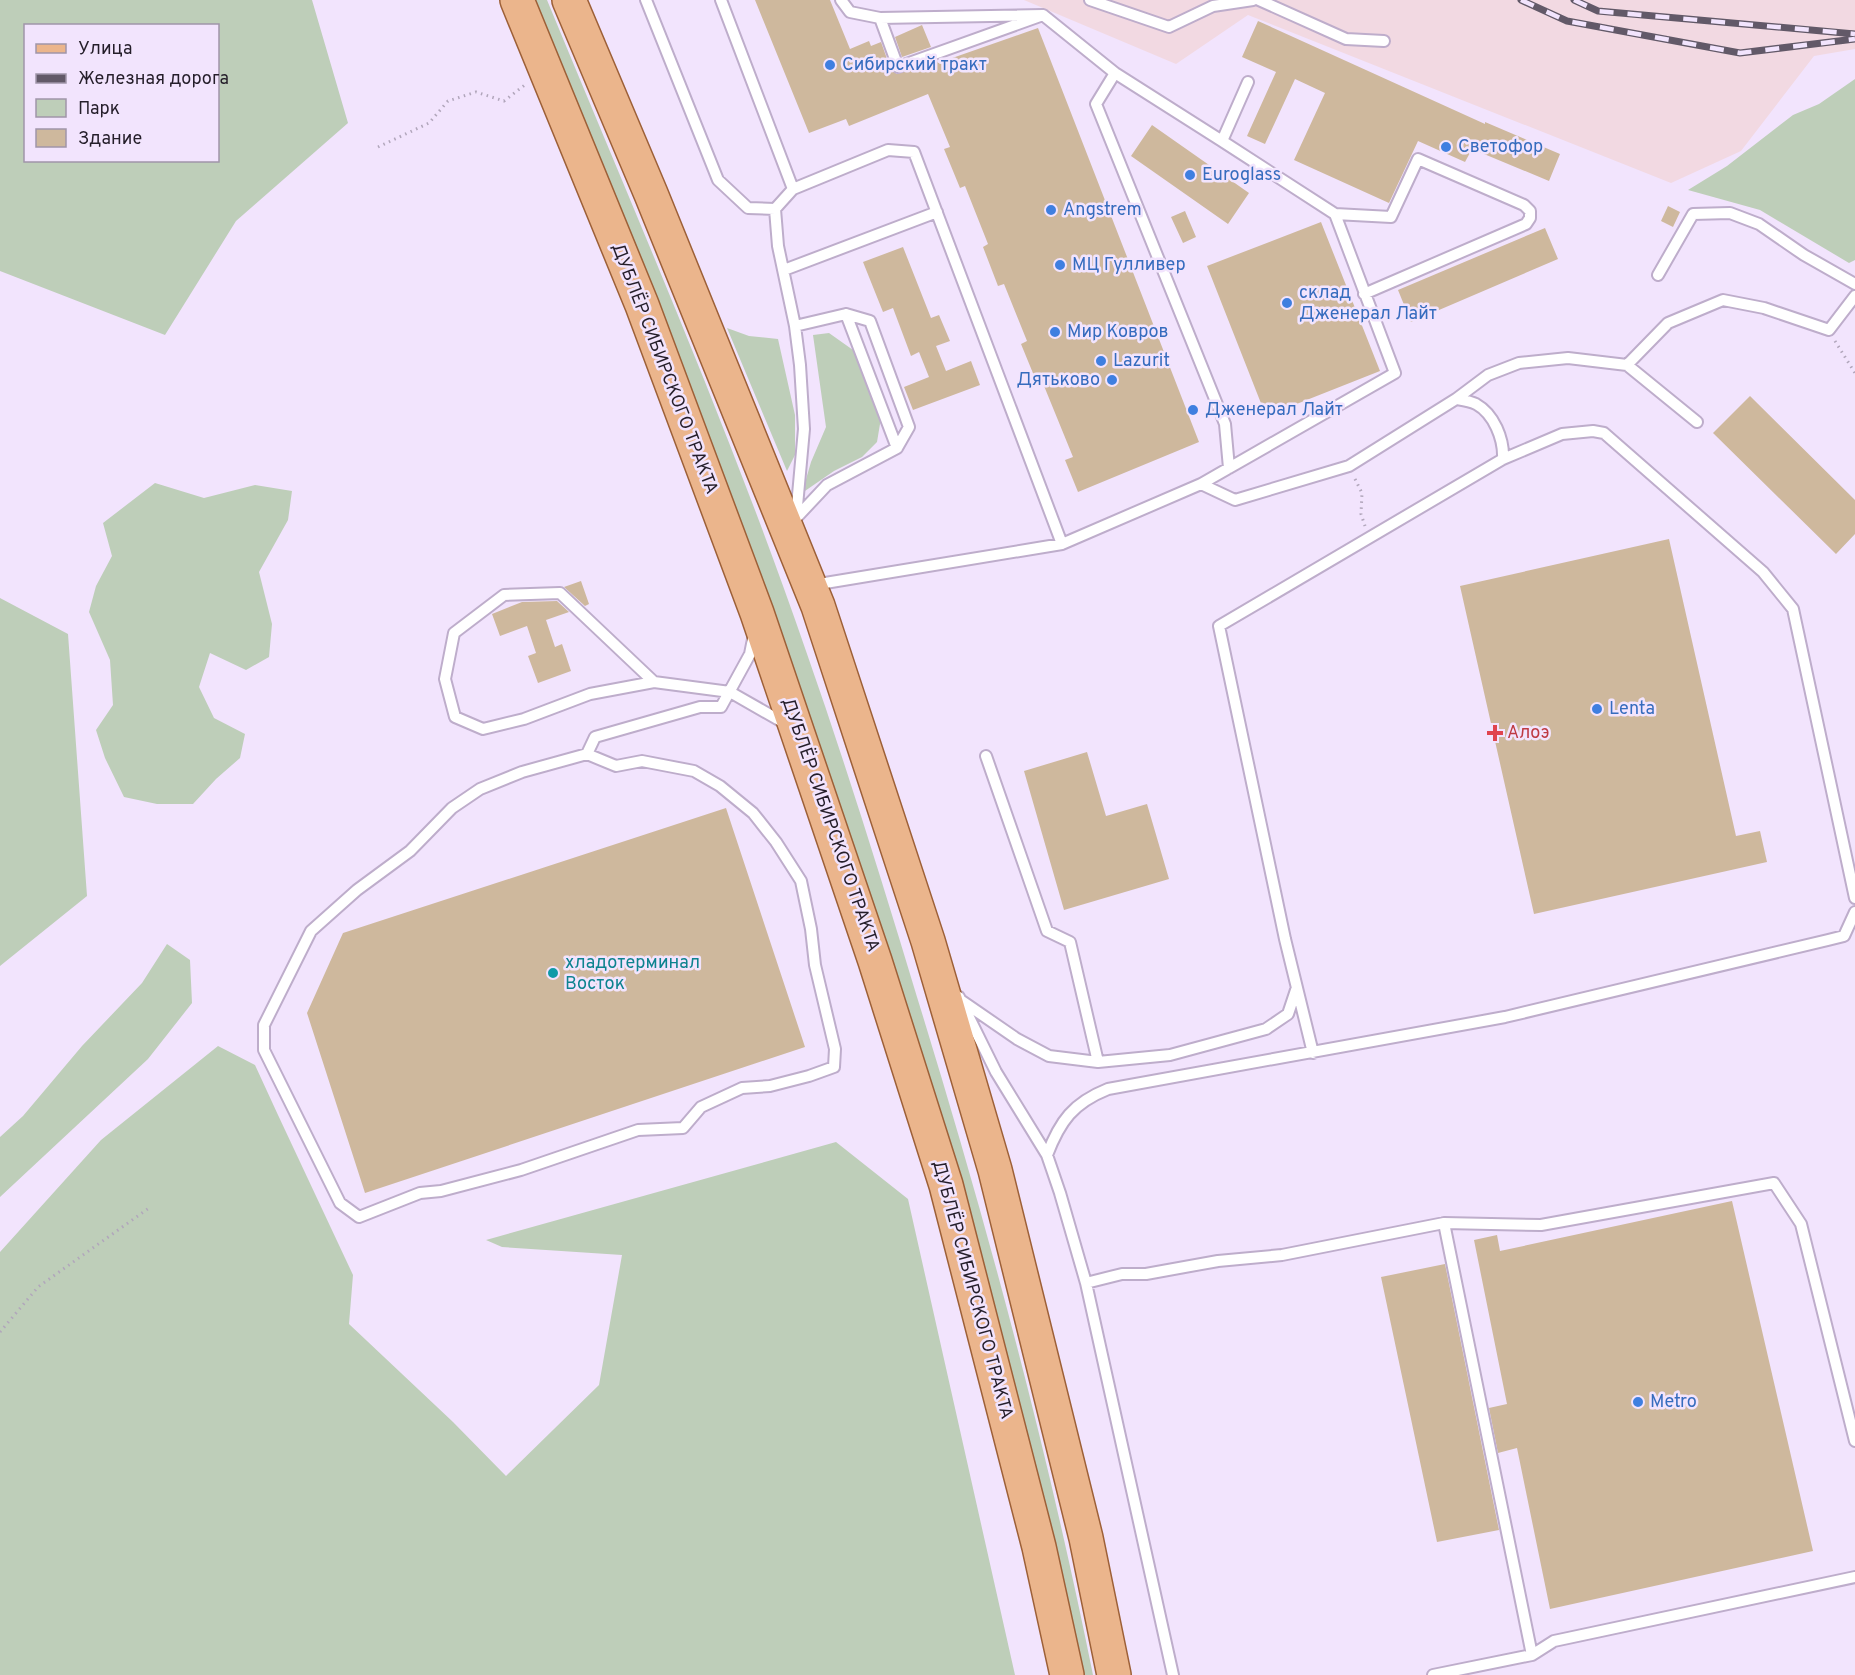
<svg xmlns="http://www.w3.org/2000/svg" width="1855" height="1675" viewBox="0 0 1855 1675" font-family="Overpass,sans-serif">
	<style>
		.industrial { fill: #f2d9e2 }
		.green { fill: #beceb9; fill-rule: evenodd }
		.building { fill: #ceb89d }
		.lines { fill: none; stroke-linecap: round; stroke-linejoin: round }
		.service-casing { stroke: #beadcb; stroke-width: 14 }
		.primary-casing { stroke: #9d6038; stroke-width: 36 }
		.path { stroke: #b1a6bb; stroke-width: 3; stroke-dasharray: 1.5 4.5; stroke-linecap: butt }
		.service { stroke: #fff; stroke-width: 10 }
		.primary { stroke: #ebb58c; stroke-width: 33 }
		.rail-casing { stroke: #625968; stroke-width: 7 }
		.rail { stroke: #f2e4fd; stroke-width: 4.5; stroke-dasharray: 14; stroke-linecap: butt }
		.shop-dot { fill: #3f7fe0; stroke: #f2e4fd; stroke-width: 2 }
		.health-dot { fill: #e0444e; stroke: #f2e4fd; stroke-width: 2 }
		.culture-dot { fill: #0f9aa8; stroke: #f2e4fd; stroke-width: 2 }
		.labels { text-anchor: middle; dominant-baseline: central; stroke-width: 5; stroke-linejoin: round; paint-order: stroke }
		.shop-label { font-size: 18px; fill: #366cbe; stroke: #f2e4fd; text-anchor: start }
		.street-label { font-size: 18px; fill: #251e2a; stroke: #f2e4fd }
		.health-label { font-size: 18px; fill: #be3a42; stroke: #f2e4fd; text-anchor: start }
		.culture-label { font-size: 18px; fill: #0d838f; stroke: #f2e4fd; text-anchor: start }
	</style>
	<rect width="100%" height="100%" fill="#f2e4fd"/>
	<path class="industrial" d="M1024 0H1855V49L1814 56 1741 151 1671 183 1248 15 1176 64Z"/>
	<path class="green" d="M0 0H312L348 123 236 221 165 335 0 271ZM26 26H218V160H26Z
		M530 0H547C636 216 730 430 806 651 846 765 882 881 917 997 986 1220 1047 1446 1093 1675H1076L1006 1375Z
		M1855 79V260L1849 263 1760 210 1688 190 1727 166 1793 115 1819 104Z
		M727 328 749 336 778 339 795 415V455L787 471Z
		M829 333 853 350 881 418 877 442 862 457 834 471 802 493 811 462 826 427 813 335Z
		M155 483 204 498 255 485 292 491 288 520 259 572 272 624 269 657 246 670 210 653 199 687 214 718 245 734 240 758 216 779 193 804H157L124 797 105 758 96 730 113 705 110 660 89 612 96 586 112 556 103 523Z
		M0 598 68 634 87 896 0 966Z
		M167 944 190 960 192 1003 148 1059 0 1197V1137L23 1116 82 1046 142 983Z
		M218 1046 255 1065 278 1115 353 1275 349 1324 453 1422 506 1476 599 1385 622 1255 502 1247 486 1240 836 1142 908 1199 1015 1675H0V1252L101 1140Z"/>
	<path class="building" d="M755 0H830L850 49 869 41 871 46 881 42 891 70 897 74 937 61 938 63 1038 28 1199 442 1078 492 1065 460 1073 457 1042 381 1037 383 1021 344 1027 341 1004 284 998 286 983 247 988 244 965 186 960 188 944 149 950 147 928 94 849 126 846 119 809 133Z
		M1258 21 1485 124V122L1560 154 1549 181 1472 149 1465 162 1418 141 1389 203 1294 160 1325 93 1295 79 1265 144 1247 136 1276 72 1242 57Z
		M922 25 931 47 902 57 895 37Z
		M1152 125 1249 193 1228 224 1131 156Z
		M1668 206 1680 212 1673 227 1661 221Z
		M1185 211 1196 237 1183 243 1171 217Z
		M1321 222 1380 371 1266 416 1207 266Z
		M1545 228 1558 259 1411 322 1398 290Z
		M903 247 931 318 939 315 950 341 936 346 946 371 971 361 980 385 913 410 904 387 929 377 919 352 911 356 893 308 883 312 863 262Z
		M1750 396 1855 500V534L1836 554 1713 433Z
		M1669 539 1736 836 1760 831 1767 862 1534 914 1460 586Z
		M581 581 589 604 585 606 564 587Z
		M557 601 569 612 546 620 555 647 562 644 571 671 538 683 528 656 536 653 527 626 500 636 492 614 522 602Z
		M1087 752 1106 816 1147 804 1169 879 1064 910 1024 771Z
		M726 808 805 1047 365 1193 307 1013 343 933Z
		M1732 1201 1813 1551 1550 1609 1517 1448 1498 1453 1489 1408 1507 1404 1474 1240 1497 1235 1500 1251Z
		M1445 1264 1499 1530 1437 1542 1381 1277Z"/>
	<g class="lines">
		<defs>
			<path id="service" d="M646 0 718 180 748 208 775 209
				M721 0 793 189
				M841 0 850 12 880 18
				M1090 0 1169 27 1213 6 1253 0
				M1259 0 1346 39 1384 41
				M1043 15 898 67 880 18 1043 15 1115 73 1222 141 1248 82
				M1115 73 1096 104 1225 424 1229 468
				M1335 214 1391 217 1418 159 1524 205 1530 211V218L1526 224 1364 294
				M784 270 937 212
				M1658 275 1693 214 1730 213 1759 224 1804 255 1855 284
				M846 314 870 321 909 427 897 448
				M795 326 846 314 897 448 827 485 796 518
				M1627 365 1697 422
				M1456 399C1462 400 1470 401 1476 404 1494 414 1504 439 1503 459
				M1201 484 1235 500 1349 466 1456 399 1488 375 1519 363 1568 358 1627 365 1668 323 1723 300 1764 308 1829 330 1855 296
				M796 517 804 429 800 365 795 326 778 246 775 209 793 189 888 150 914 152 1062 544
				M813 585 1062 544 1201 484 1395 373 1335 214 1222 141
				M654 682 560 593 504 595 454 633 445 679 455 717 483 729 524 719 590 694 654 682 730 692 786 724
				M587 754 616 766 642 761 694 771 720 786 753 813 776 842 801 881 811 929 815 965 835 1049 834 1067 809 1076 770 1086 742 1088 701 1107 683 1128 638 1130 521 1170 441 1191 420 1193 359 1217 340 1203 264 1050V1025L311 931 357 890 410 851 452 808 480 789 522 772 587 754 595 737 700 707H721L750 654 754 634
				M986 756 1047 931 1070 942 1098 1062
				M959 997 996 1072 1047 1155 1060 1193 1086 1283 1173 1675
				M962 1001 1017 1039 1049 1056 1098 1062 1170 1055 1266 1029 1288 1014 1296 990
				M1313 1053 1285 939 1219 626 1503 459 1562 434 1593 431 1604 433 1763 572 1793 609 1855 898
				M1047 1155C1060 1121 1073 1103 1108 1089L1505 1017 1828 940 1844 936 1855 912
				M1444 1223 1541 1225 1774 1183 1801 1224 1855 1441
				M1086 1283 1122 1274H1146L1218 1261 1282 1255 1444 1223 1532 1655 1433 1675
				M1532 1655 1554 1641 1855 1577"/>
			<path id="primary" d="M517 0 642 305 757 613 875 961 946 1185 1039 1547 1067 1675
				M569 0 651 194 818 606 928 941 995 1170 1086 1538 1114 1675"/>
		</defs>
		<use href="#service" class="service-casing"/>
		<use href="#primary" class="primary-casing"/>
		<path class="path" d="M378 147 429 123 448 101 476 92 504 101 526 84
			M1835 341 1855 373
			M1355 479 1362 493 1361 514 1365 526
			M0 1332 38 1287 149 1208"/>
		<use href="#service" class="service"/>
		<use href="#primary" class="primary"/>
		<defs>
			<path id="rail" d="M1521 0 1567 21 1740 53 1855 39
				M1574 0 1598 11 1855 34"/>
		</defs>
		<use href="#rail" class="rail-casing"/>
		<use href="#rail" class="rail"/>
	</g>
	<g class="shop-dot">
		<circle cx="830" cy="65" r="6"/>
		<circle cx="1446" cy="147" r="6"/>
		<circle cx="1190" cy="175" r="6"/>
		<circle cx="1051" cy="210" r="6"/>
		<circle cx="1060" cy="265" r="6"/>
		<circle cx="1287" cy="303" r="6"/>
		<circle cx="1055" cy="332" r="6"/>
		<circle cx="1101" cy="361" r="6"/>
		<circle cx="1112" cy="380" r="6"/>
		<circle cx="1193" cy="410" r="6"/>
		<circle cx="1597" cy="709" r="6"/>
		<circle cx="1638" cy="1402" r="6"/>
	</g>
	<path class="health-dot" d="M1492 724h6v6h6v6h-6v6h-6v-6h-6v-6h6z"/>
	<circle class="culture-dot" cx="553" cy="973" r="6"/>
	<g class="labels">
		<g class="shop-label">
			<text x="842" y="65">Сибирский тракт</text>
			<text x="1458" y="147">Светофор</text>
			<text x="1202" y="175">Euroglass</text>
			<text x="1063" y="210">Angstrem</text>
			<text x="1072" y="265">МЦ Гулливер</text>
			<text x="1299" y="293">склад<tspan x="1299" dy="21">Дженерал Лайт</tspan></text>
			<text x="1067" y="332">Мир Ковров</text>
			<text x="1113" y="361">Lazurit</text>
			<text x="1100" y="380" text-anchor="end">Дятьково</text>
			<text x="1205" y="410">Дженерал Лайт</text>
			<text x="1609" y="709">Lenta</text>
			<text x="1650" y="1402">Metro</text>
		</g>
		<g class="street-label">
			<text transform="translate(664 369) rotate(69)">ДУБЛЁР СИБИРСКОГО ТРАКТА</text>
			<text transform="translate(830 825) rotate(71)">ДУБЛЁР СИБИРСКОГО ТРАКТА</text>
			<text transform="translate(972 1290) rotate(75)">ДУБЛЁР СИБИРСКОГО ТРАКТА</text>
		</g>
		<g class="health-label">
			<text x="1507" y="733">Алоэ</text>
		</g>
		<g class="culture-label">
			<text x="565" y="963">хладотерминал<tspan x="565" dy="21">Восток</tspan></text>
		</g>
	</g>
	<rect x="24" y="24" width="195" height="138" fill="#f2e4fd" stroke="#a095a9" stroke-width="1.5"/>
	<rect x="36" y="44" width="30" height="9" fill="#ebb58c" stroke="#a095a9" stroke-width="1.5"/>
	<text x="78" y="54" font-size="18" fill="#251e2a">Улица</text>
	<rect x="36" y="74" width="30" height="9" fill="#625968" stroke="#a095a9" stroke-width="1.5"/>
	<text x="78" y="84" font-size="18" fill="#251e2a">Железная дорога</text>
	<rect x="36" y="99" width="30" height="18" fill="#beceb9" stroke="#a095a9" stroke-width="1.5"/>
	<text x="78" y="114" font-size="18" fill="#251e2a">Парк</text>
	<rect x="36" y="129" width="30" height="18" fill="#ceb89d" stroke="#a095a9" stroke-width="1.5"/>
	<text x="78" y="144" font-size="18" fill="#251e2a">Здание</text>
</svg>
